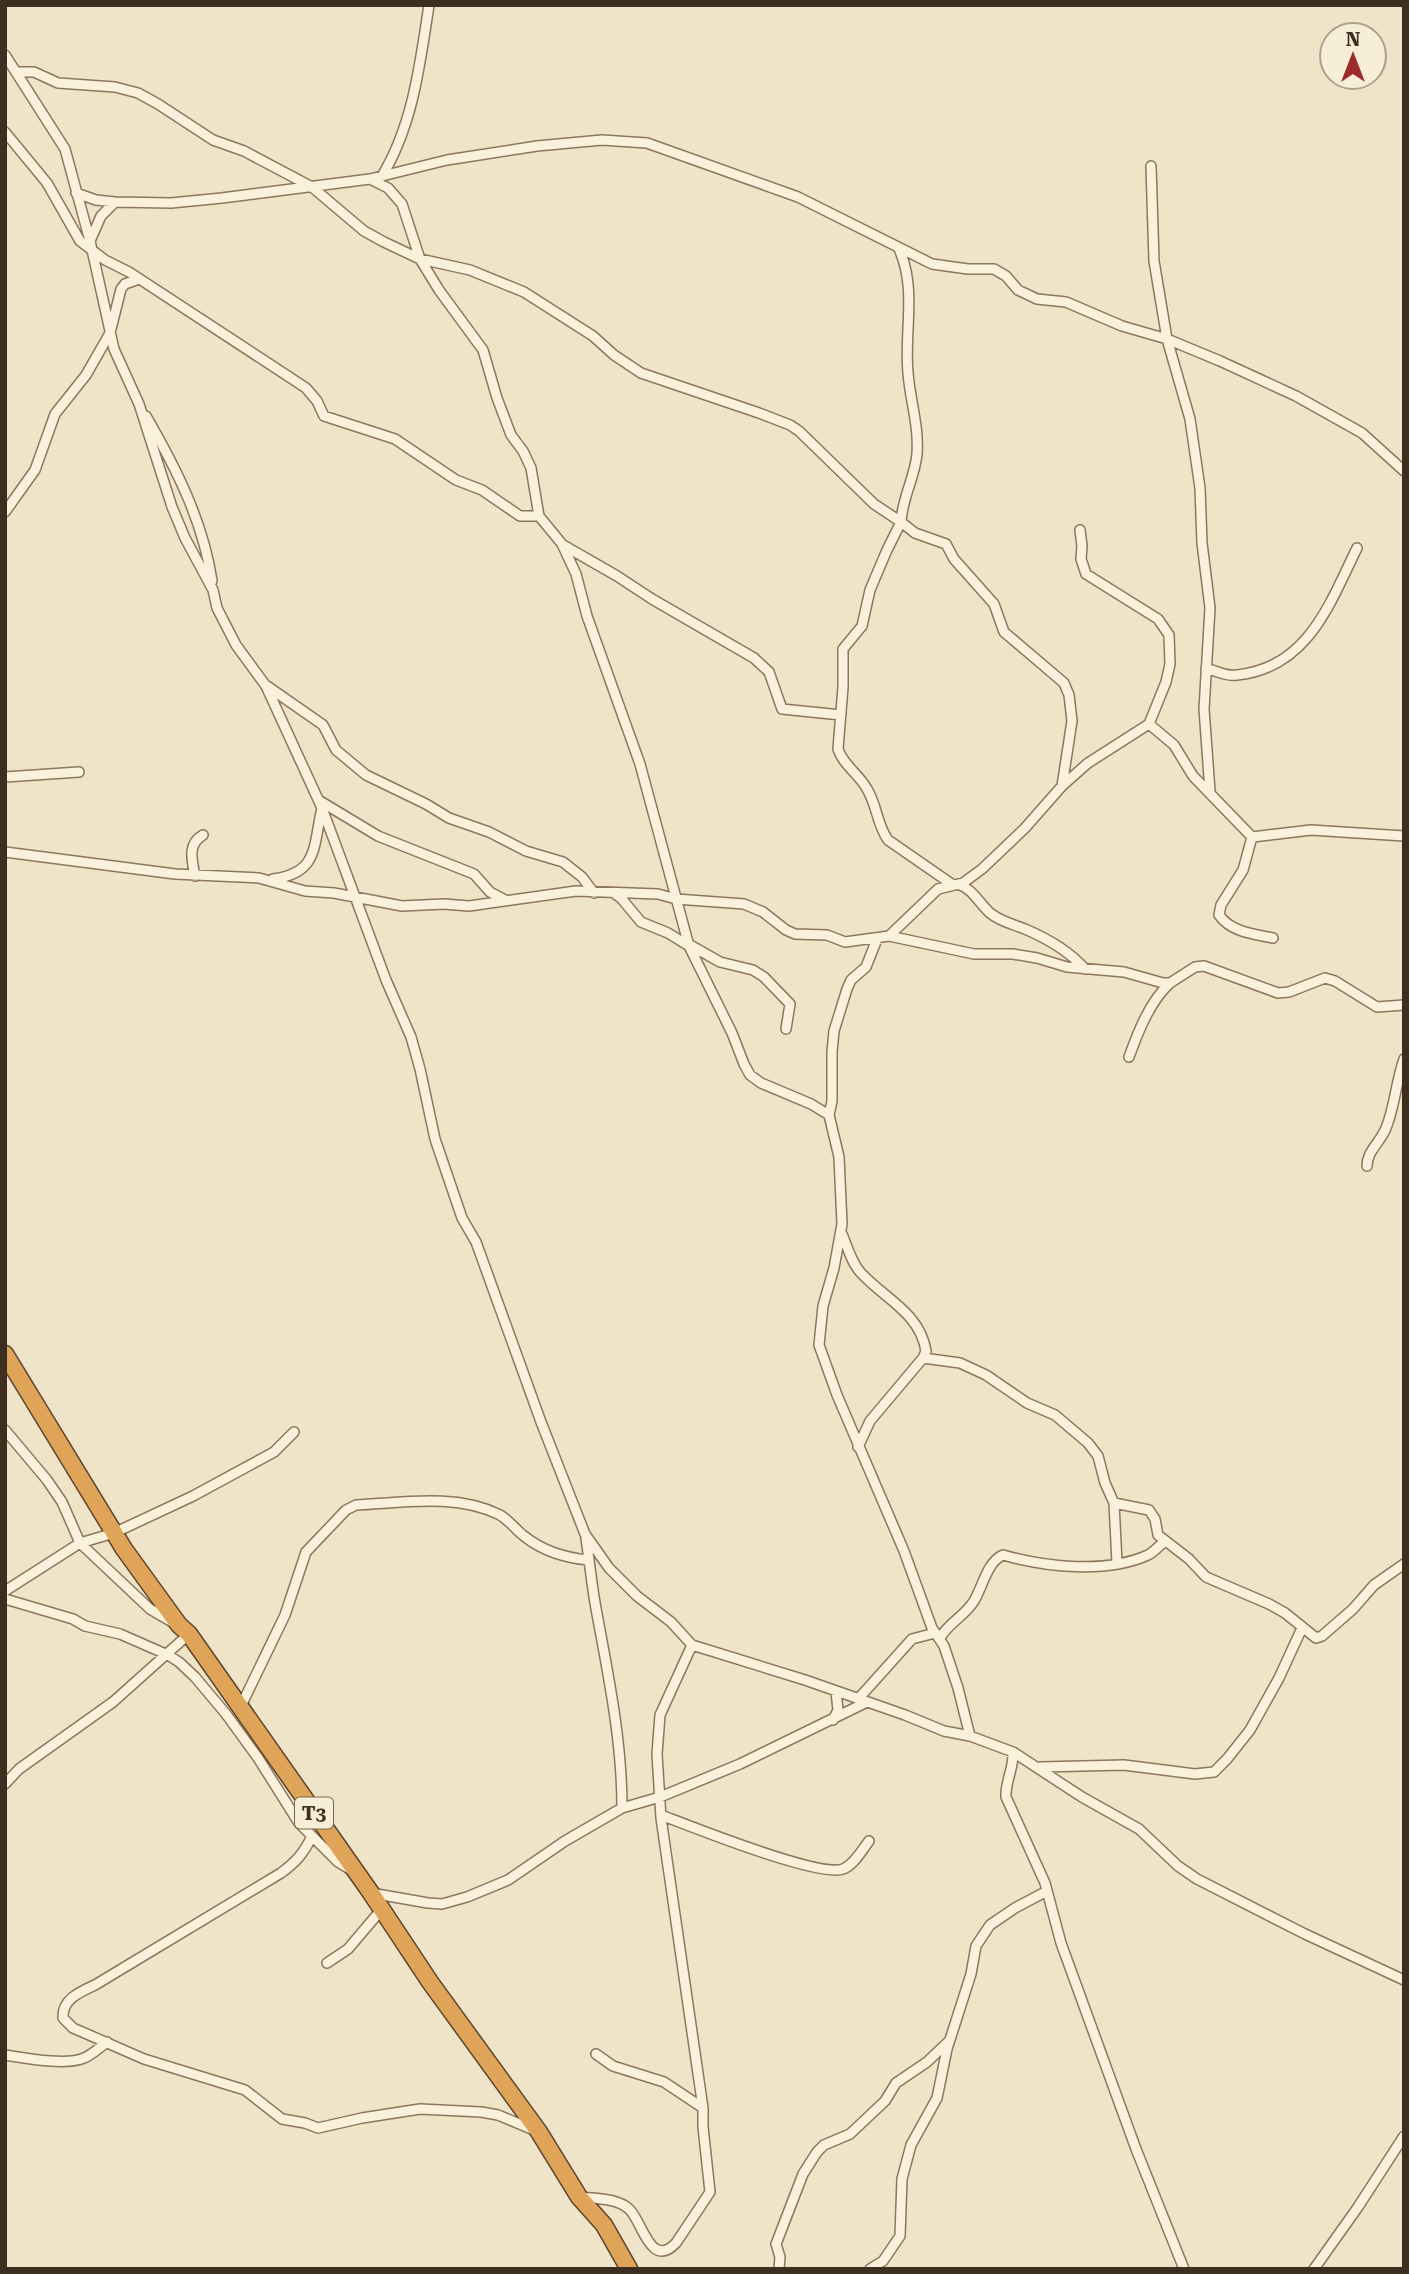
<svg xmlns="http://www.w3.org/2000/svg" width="1409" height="2274" viewBox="0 0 1409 2274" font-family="'Roboto Serif',serif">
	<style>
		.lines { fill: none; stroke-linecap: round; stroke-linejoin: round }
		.street-casing { stroke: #8d765c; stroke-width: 12 }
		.highway-casing { stroke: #5b4430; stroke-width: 19 }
		.street { stroke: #faf1dc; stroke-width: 9 }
		.highway { stroke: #e0a458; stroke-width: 16 }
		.labels { text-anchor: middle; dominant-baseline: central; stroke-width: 5; stroke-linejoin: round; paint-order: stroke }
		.shield { fill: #f7eed8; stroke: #756857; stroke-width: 2 }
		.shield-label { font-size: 19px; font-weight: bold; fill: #3d2e20 }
	</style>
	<rect width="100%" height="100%" fill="#f0e4c8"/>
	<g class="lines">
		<defs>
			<path id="street" d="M5 55 65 149 90 241 114 349 139 404 172 507 185 538 213 590 217 608 236 645 266 686 322 808 386 980 411 1037 420 1069 435 1139 462 1218 476 1242 541 1422 585 1534 609 1568 637 1596 671 1622 692 1645 805 1680 905 1715 944 1731 970 1736 1013 1752 1082 1797 1139 1829 1178 1866 1197 1879 1305 1934 1404 1980
				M17 72H34L58 83 115 87 138 93 158 104 213 140 244 151 312 187 364 231 384 242 420 259 470 270 524 292 593 336 614 355 641 373 759 413 790 425 799 431 874 504 901 522 887 550 870 590 862 626 843 649V687L838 749C843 765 859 774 867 789 877 805 877 825 888 840L953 885
				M5 132 47 183 80 241 105 260 129 272 306 388 317 401 324 416 395 439 456 480 482 490 520 516H539
				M1151 166 1154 261 1167 339 1190 419 1200 488 1202 543 1210 608 1204 709 1210 791
				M382 176C413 125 420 64 429 5
				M370 179 388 188 402 204 420 259 439 290 483 350 497 398 511 435 523 451 531 468 539 516 562 544 576 574 587 616 640 764 689 946 732 1033 744 1064 750 1075 761 1083 811 1104 829 1115 839 1157 842 1224 834 1268 823 1306 819 1345 837 1395 904 1551 932 1628 944 1646 958 1688 970 1736
				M76 193 96 200 115 202 171 203 222 198 370 179 447 160 537 146 602 140 647 143 798 197 932 264 968 269H994L1006 276 1018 290 1037 299 1066 302 1122 326 1167 339 1220 361 1296 396 1362 433 1404 471
				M90 241 101 216 115 202
				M899 249C917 289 904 331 908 373 910 400 919 425 917 454 915 477 902 498 901 522L915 533 946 544 954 559 994 604 1004 632 1064 683 1069 695 1072 721 1062 786
				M146 416C176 468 203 521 212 581
				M5 512 35 470 55 414 86 375 110 333 121 289 125 284 139 279
				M563 545 617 576 652 599 754 658 769 672 782 709 841 715
				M1206 669C1217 670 1225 677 1237 675 1308 668 1330 603 1357 548
				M267 686 323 725 336 750 366 775 426 804 449 818 489 832 526 851 563 862 582 877 594 893
				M1149 724 1174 745 1193 776 1252 837
				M5 777 79 772
				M320 801 378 836 474 874 490 892 505 900
				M1252 837 1311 830 1404 836
				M1252 837 1243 870 1221 905 1219 915C1231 932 1253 934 1273 938
				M5 852 175 874 259 878 305 891 334 893 402 906 444 904 469 906 576 891 658 894 676 899 744 904 763 912 786 930 795 934 827 935 845 942 889 936 974 954H1013L1037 958 1067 967 1124 972 1163 983H1170L1195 967 1204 966 1278 993 1289 992 1325 978 1335 981 1377 1007 1404 1005
				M195 876C192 860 187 844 203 835
				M273 879C319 873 313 846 322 808
				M958 884C973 889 978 902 990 913 1001 922 1013 924 1025 929 1046 938 1070 952 1085 969
				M614 893 621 898 641 922 668 933 689 946
				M889 936 938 889 963 883 982 869 1025 828 1062 786 1088 763 1149 724 1166 682 1170 664 1169 635 1158 619 1086 574 1081 559 1082 546 1080 530
				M690 945 720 962 753 970 764 977 790 1004 786 1029
				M1129 1057C1138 1032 1150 1001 1170 983
				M829 1115 832 1101V1052L834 1031 847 989 851 980 866 967 877 939
				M1367 1166C1367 1151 1380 1143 1386 1128 1395 1106 1396 1081 1404 1059
				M842 1234C848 1248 851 1262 861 1273 885 1299 920 1313 926 1351L923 1358 870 1421 858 1447
				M923 1358 960 1363 986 1375 1027 1403 1055 1415 1088 1443 1098 1456 1105 1483 1114 1503 1117 1563
				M5 1430 47 1480 62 1502 80 1543 150 1609 174 1623
				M1114 1503 1149 1510 1155 1519 1158 1535 1189 1559 1206 1577 1269 1604 1285 1613 1316 1638 1322 1636 1353 1609 1374 1585 1404 1564
				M586 1539C590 1564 592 1589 597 1614 609 1679 622 1742 622 1808
				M5 1591 80 1543 114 1533 193 1496 274 1452 294 1432
				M5 1599 73 1619 85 1626 120 1634 168 1655 179 1662 195 1677 226 1714 258 1758 299 1823 338 1862 351 1870
				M940 1638C948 1623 965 1616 974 1601 983 1586 987 1562 1003 1555 1045 1567 1106 1574 1148 1555 1154 1552 1159 1546 1165 1541
				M859 1698 912 1639 935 1633
				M240 1708 285 1615 306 1552 346 1510 356 1505C402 1503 456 1493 500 1515 509 1520 516 1530 524 1536 544 1552 565 1558 589 1560
				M833 1720 838 1710 836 1692
				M1013 1752C1014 1768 1005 1782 1006 1797L1045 1883 1061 1943 1136 2149 1184 2269
				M1040 1767 1124 1765 1195 1774 1214 1772 1227 1759 1250 1730 1279 1678 1302 1628
				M5 1784 19 1769 113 1702 189 1634
				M661 1815C690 1826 819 1878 843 1869 854 1865 862 1850 869 1841
				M312 1836C304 1853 296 1862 281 1873L95 1985C80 1992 62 1999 63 2018L73 2028 144 2059 245 2090 282 2119 305 2123 318 2128 362 2118 420 2109 481 2112 498 2115 534 2130
				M371 1893 428 1903 442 1904 467 1897 508 1880 565 1841 622 1808 660 1797 740 1764 867 1702
				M327 1963 348 1949 381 1910
				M596 2054 613 2066 664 2082 703 2108
				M5 2055C25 2058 66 2066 84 2058 92 2055 100 2047 107 2042
				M581 2197C596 2199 617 2198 629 2209 642 2220 650 2270 676 2243L710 2192 703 2127V2108L661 1818 657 1754 660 1715 692 1645
				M779 2269 780 2257 776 2244 803 2174 817 2152 824 2145 850 2134 885 2101 896 2083 927 2062 948 2042
				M870 2269 883 2261 900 2236 902 2179 911 2145 937 2098 947 2049 971 1974 976 1946 990 1925 1015 1908 1047 1891
				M1314 2269 1358 2207 1404 2136"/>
			<path id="highway" d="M5 1354 124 1549 179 1625 189 1634 371 1893 430 1982 539 2132 579 2197 604 2225 629 2269"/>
		</defs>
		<use href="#street" class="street-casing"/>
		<use href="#highway" class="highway-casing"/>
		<use href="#street" class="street"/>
		<use href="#highway" class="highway"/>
	</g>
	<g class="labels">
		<rect class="shield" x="295" y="1797.5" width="38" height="31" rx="5"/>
		<g class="shield-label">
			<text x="314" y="1813">T3</text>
		</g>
	</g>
	<rect width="1409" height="2274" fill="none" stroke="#3d2e20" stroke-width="14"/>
	<g transform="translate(1353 56)"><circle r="33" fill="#f7eed8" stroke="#ada18e" stroke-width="2"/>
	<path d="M0-5L12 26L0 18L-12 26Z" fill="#9e2a2b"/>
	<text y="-10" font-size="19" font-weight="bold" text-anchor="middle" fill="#3d2e20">N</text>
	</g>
</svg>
